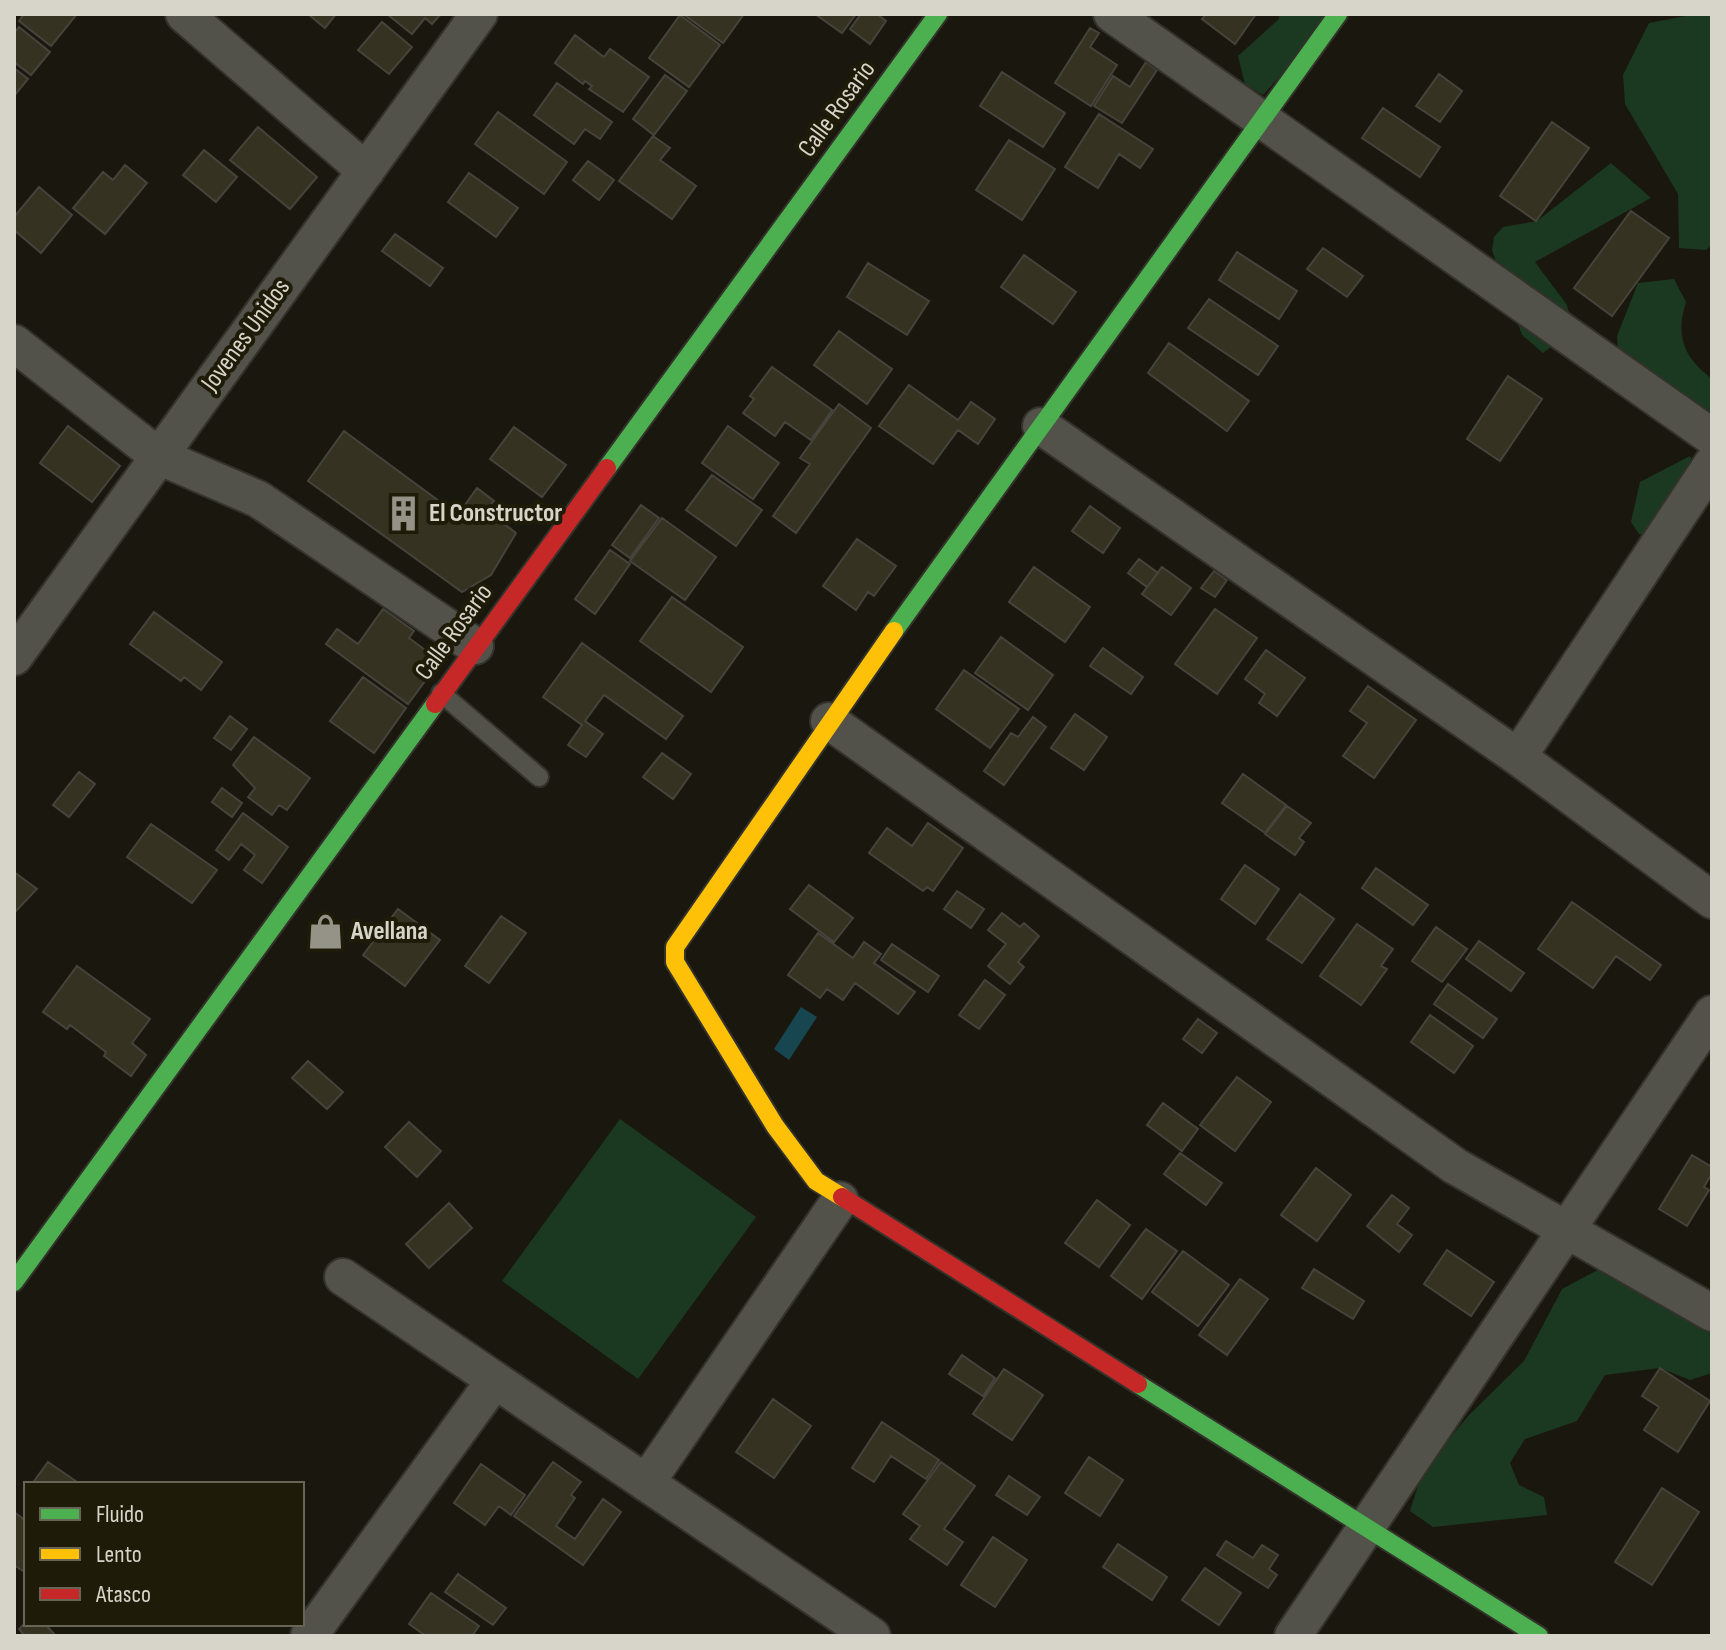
<svg xmlns="http://www.w3.org/2000/svg" width="1726" height="1650" viewBox="0 0 1726 1650" font-family="'Sofia Sans Condensed',sans-serif">
	<style>
		.green { fill: #1b3820 }
		.water { fill: #174650 }
		.building { fill: #353221; stroke: #45433b; stroke-width: 2 }
		.lines { fill: none; stroke-linecap: round; stroke-linejoin: round }
		.lane-casing { stroke: #33322b; stroke-width: 22 }
		.street-casing { stroke: #33322b; stroke-width: 40 }
		.fast-casing { stroke: #33322b; stroke-width: 22 }
		.slow-casing { stroke: #33322b; stroke-width: 22 }
		.jam-casing { stroke: #33322b; stroke-width: 22 }
		.lane { stroke: #53524a; stroke-width: 18 }
		.street { stroke: #53524a; stroke-width: 36 }
		.fast { stroke: #4caf50; stroke-width: 18 }
		.slow { stroke: #ffc107; stroke-width: 18 }
		.jam { stroke: #c62828; stroke-width: 18 }
		.labels { text-anchor: middle; dominant-baseline: central; stroke-width: 8; stroke-linejoin: round; paint-order: stroke }
		.street-label { font-size: 26px; fill: #d7d4c9; stroke: #1f1b09 }
		.poi-label { font-size: 26px; font-weight: bold; fill: #d7d4c9; stroke: #1f1b09; text-anchor: start }
	</style>
	<rect width="100%" height="100%" fill="#1a180e"/>
	<path class="green" d="M1279 14H1335L1263 95 1245 84 1238 56 1279 19Z
		M1696 14H1712V245L1706 250 1679 248 1678 194 1625 104 1623 75 1649 23Z
		M1611 163 1651 198 1535 262 1567 305 1570 317 1555 344 1543 353 1522 335 1492 250 1494 237 1503 227 1537 221Z
		M1674 279 1686 302C1675 337 1684 357 1712 379V414L1654 391 1619 363 1617 336 1638 283Z
		M1690 456 1695 470 1660 536 1639 534 1631 522 1640 482Z
		M620 1119 756 1217 638 1379 502 1281Z
		M1607 1265 1712 1301V1373L1690 1380 1660 1368 1605 1375 1577 1421 1525 1439 1510 1463 1519 1485 1544 1497 1547 1515 1433 1527 1410 1511 1419 1482 1434 1458 1468 1416 1524 1361 1562 1289Z"/>
	<path class="water" d="M801 1007 817 1017 789 1060 774 1049Z"/>
	<path class="building" d="M24 14H77L51 46 19 21Z
		M308 14H336L325 28Z
		M387 14H441L432 24 425 18 412 34Z
		M683 14H744L723 43Z
		M815 14H856L842 33Z
		M861 14H877L886 21 870 44 850 29Z
		M1206 14H1256L1235 44 1202 19Z
		M680 15 720 45 689 87 649 58Z
		M382 22 412 47 389 74 358 50Z
		M19 27 50 52 31 75 14 62V33Z
		M1090 28 1099 33 1090 47 1117 65 1091 106 1055 83Z
		M575 35 604 57 610 49 649 77 623 112 589 89 592 86 585 81 583 84 555 63Z
		M1146 62 1157 70 1122 123 1094 106 1113 76 1130 87Z
		M14 68 28 79 14 96Z
		M1002 72 1065 113 1043 147 980 106Z
		M1439 74 1462 91 1440 122 1416 106Z
		M665 75 687 91 654 135 633 119Z
		M557 83 612 122 600 139 585 129 574 144 534 115Z
		M1383 108 1440 147 1420 177 1362 138Z
		M498 112 567 162 544 194 475 144Z
		M1099 114 1153 149 1140 168 1119 154 1098 188 1065 167Z
		M1552 122 1589 148 1536 221 1500 196Z
		M258 127 317 177 290 209 230 160Z
		M653 136 670 148 660 160 696 186 672 219 619 181Z
		M1009 140 1055 169 1022 220 976 190Z
		M204 150 237 177 216 202 183 175Z
		M588 161 614 180 599 200 573 180Z
		M125 165 147 183 105 234 73 208 103 172 113 180Z
		M469 173 518 208 496 237 448 202Z
		M39 187 72 215 41 253 14 230V217Z
		M1631 211 1669 238 1612 316 1574 288Z
		M395 234 443 268 430 286 382 251Z
		M1323 248 1363 276 1347 297 1307 269Z
		M1237 252 1297 291 1279 319 1219 280Z
		M1024 255 1076 292 1053 324 1001 287Z
		M868 263 929 301 907 335 847 297Z
		M1209 299 1278 346 1258 375 1188 328Z
		M839 331 892 369 867 404 814 365Z
		M1169 343 1249 401 1227 431 1148 373Z
		M772 367 832 410 811 440 785 422 775 436 743 413 754 399 750 396Z
		M1508 376 1542 399 1500 461 1467 439Z
		M909 385 958 420 971 402 995 419 978 444 958 430 933 464 879 426Z
		M839 404 871 428 796 533 773 516 810 464 800 458Z
		M68 426 120 466 92 502 40 463Z
		M728 426 779 463 753 499 702 463Z
		M514 427 566 465 542 497 490 459Z
		M344 431 458 515 477 488 494 501 486 510 516 533 491 575 462 592 308 481Z
		M712 475 762 510 736 546 686 510Z
		M641 505 659 518 630 558 612 545Z
		M1090 506 1120 528 1103 553 1072 531Z
		M662 518 716 557 685 600 630 561Z
		M857 539 896 566 874 596 868 592 856 610 823 586Z
		M610 550 630 564 595 614 575 599Z
		M1139 559 1158 573 1147 587 1128 573Z
		M1034 567 1090 607 1065 642 1009 602Z
		M1162 567 1191 588 1171 615 1142 594Z
		M1214 571 1227 580 1215 597 1201 588Z
		M672 597 743 647 711 692 640 641Z
		M383 609 414 631 409 638 440 661 408 704 326 644 337 629 358 644Z
		M1215 609 1257 638 1217 694 1175 664Z
		M154 612 222 662 201 690 184 677 181 681 130 644Z
		M1001 637 1053 675 1028 710 975 673Z
		M582 643 683 716 666 739 604 695 585 721 603 734 586 757 568 745 582 725 543 697Z
		M1103 648 1143 677 1131 694 1090 666Z
		M1266 650 1305 678 1277 716 1259 703 1265 694 1245 679Z
		M964 670 1019 709 990 748 936 709Z
		M363 677 406 708 374 753 330 721Z
		M1368 686 1416 720 1374 778 1343 756 1367 723 1350 711Z
		M1075 714 1107 737 1084 770 1051 748Z
		M230 716 247 729 231 750 214 738Z
		M1033 717 1046 727 1004 785 984 771 1011 733 1018 737Z
		M254 737 310 778 287 810 279 805 272 815 248 797 255 788 233 765Z
		M662 753 691 774 673 799 643 777Z
		M79 772 95 784 69 817 53 805Z
		M1243 774 1286 805 1265 833 1222 803Z
		M222 788 242 803 232 817 212 802Z
		M1287 806 1311 823 1299 838 1304 842 1295 855 1265 834Z
		M243 813 288 847 262 883 244 870 255 855 241 844 229 860 216 850Z
		M928 823 963 848 933 891 927 887 923 891 869 853 887 828 912 846Z
		M151 824 217 870 192 903 127 857Z
		M1245 865 1279 889 1255 924 1221 899Z
		M1376 868 1428 905 1413 925 1362 888Z
		M14 872 37 889 14 913Z
		M809 885 853 918 834 942 790 909Z
		M957 891 984 909 971 928 944 909Z
		M1300 894 1334 919 1302 963 1267 939Z
		M1572 902 1661 965 1650 980 1616 956 1593 988 1538 949Z
		M398 909 440 940 405 986 363 955Z
		M1002 913 1020 927 1024 923 1039 936 1018 962 1024 967 1010 984 988 966 1006 944 988 930Z
		M501 916 526 933 489 983 465 966Z
		M1357 924 1393 949 1381 966 1387 969 1361 1005 1320 976Z
		M1436 927 1467 949 1442 982 1412 961Z
		M818 933 853 958 864 942 881 954 874 963 915 992 898 1014 855 983 843 1000 827 989 820 998 788 975Z
		M1479 941 1524 973 1511 991 1466 959Z
		M892 944 939 976 928 992 881 960Z
		M77 966 150 1019 132 1043 146 1055 131 1076 104 1056 106 1052 70 1025 67 1029 43 1012Z
		M985 980 1005 995 979 1029 959 1015Z
		M1448 984 1497 1019 1483 1038 1434 1004Z
		M1430 1015 1473 1046 1454 1073 1411 1042Z
		M1198 1019 1217 1033 1202 1053 1183 1039Z
		M308 1061 343 1092 327 1109 292 1078Z
		M1237 1077 1271 1102 1235 1151 1200 1125Z
		M1163 1103 1198 1129 1182 1151 1147 1125Z
		M409 1122 441 1151 417 1177 385 1147Z
		M1180 1153 1222 1183 1206 1205 1164 1174Z
		M1692 1155 1712 1167V1173L1704 1187 1709 1190 1687 1226 1659 1209Z
		M1316 1168 1351 1195 1317 1241 1281 1215Z
		M1392 1195 1409 1208 1397 1224 1412 1235 1399 1252 1367 1226Z
		M1097 1200 1130 1225 1099 1267 1065 1243Z
		M449 1203 472 1228 429 1268 406 1244Z
		M1146 1229 1177 1251 1142 1299 1111 1276Z
		M1447 1250 1494 1282 1471 1316 1424 1284Z
		M1183 1251 1229 1285 1198 1326 1152 1292Z
		M1314 1269 1364 1301 1353 1319 1302 1288Z
		M1240 1279 1268 1299 1227 1355 1199 1335Z
		M962 1355 995 1378 983 1396 949 1374Z
		M1660 1368 1710 1401 1678 1452 1644 1430 1659 1407 1642 1396Z
		M1004 1369 1043 1395 1012 1440 973 1414Z
		M773 1399 811 1426 774 1478 736 1452Z
		M882 1422 939 1460 926 1479 891 1456 874 1482 852 1468Z
		M1089 1457 1123 1480 1100 1516 1065 1493Z
		M48 1462 80 1484H32Z
		M553 1462 581 1482 571 1495 575 1498 556 1526 575 1539 603 1499 621 1512 583 1565 514 1516Z
		M941 1462 975 1486 944 1529 963 1542 947 1565 910 1539 920 1526 903 1514Z
		M481 1464 525 1495 511 1515 499 1506 485 1525 454 1503Z
		M1009 1476 1040 1497 1027 1515 996 1495Z
		M1662 1488 1699 1512 1652 1585 1615 1562Z
		M14 1512 26 1521V1573L14 1565Z
		M993 1537 1027 1560 995 1607 961 1585Z
		M1226 1541 1253 1558 1262 1545 1278 1555 1269 1569 1277 1575 1268 1588 1217 1555Z
		M1118 1544 1167 1577 1152 1600 1103 1567Z
		M1205 1568 1241 1593 1219 1625 1182 1600Z
		M458 1574 506 1608 493 1625 445 1592Z
		M431 1593 479 1626 472 1636H426L409 1624Z
		M26 1622 45 1624 56 1636H25L19 1629Z"/>
	<g class="lines">
		<defs>
			<path id="lane" d="M441 693 539 777"/>
			<path id="street" d="M184 14 366 171
				M1112 14 1712 437
				M14 343 158 456 258 499 475 646
				M1041 426 1518 757 1712 900
				M14 657 479 14
				M829 721 1455 1166 1712 1313
				M1518 757 1712 464
				M343 1277 872 1636
				M646 1483 840 1200
				M309 1636 495 1380
				M1293 1636 1712 1014"/>
			<path id="fast" d="M607 468 938 14
				M894 631 1338 14
				M14 1282 435 704
				M1138 1384 1539 1636"/>
			<path id="slow" d="M842 1197 816 1181 775 1126 675 962V947L894 631"/>
			<path id="jam" d="M435 704 607 468
				M842 1197 1138 1384"/>
		</defs>
		<use href="#lane" class="lane-casing"/>
		<use href="#street" class="street-casing"/>
		<use href="#fast" class="fast-casing"/>
		<use href="#slow" class="slow-casing"/>
		<use href="#jam" class="jam-casing"/>
		<use href="#lane" class="lane"/>
		<use href="#street" class="street"/>
		<use href="#fast" class="fast"/>
		<use href="#slow" class="slow"/>
		<use href="#jam" class="jam"/>
	</g>
	<defs>
		<symbol id="building-bare" viewBox="-9 -9 18 18"><path d="M-4-6H4V6H1V3H-1V6H-4ZM-2.5-4.3h1.7v1.8h-1.7ZM.8-4.3h1.7v1.8H.8ZM-2.5-1h1.7V.8h-1.7ZM.8-1h1.7V.8H.8Z" fill="#959288" stroke="#1f1b09" stroke-width="2.5" paint-order="stroke"/></symbol>
		<symbol id="shop-bare" viewBox="-9 -9 18 18"><path d="M-5-2.5h2.3a2.7 3.5 0 0 1 5.4 0H5L5.5 6h-11ZM-1.5-2.5h3a1.5 2.3 0 0 0-3 0Z" fill="#959288" stroke="#1f1b09" stroke-width="2.5" paint-order="stroke"/></symbol>
	</defs>
	<g fill-rule="evenodd">
		<use href="#building-bare" x="378" y="488" width="51" height="51"/>
		<use href="#shop-bare" x="300" y="906" width="51" height="51"/>
	</g>
	<g class="labels">
		<g class="street-label">
			<text transform="translate(837 109) rotate(-54)">Calle Rosario</text>
			<text transform="translate(246 335) rotate(-54)">Jovenes Unidos</text>
			<text transform="translate(454 632) rotate(-54)">Calle Rosario</text>
		</g>
		<g class="poi-label">
			<text x="429" y="513">El Constructor</text>
			<text x="351" y="931">Avellana</text>
		</g>
	</g>
	<rect width="1726" height="1650" fill="none" stroke="#d7d4c9" stroke-width="32"/>
	<rect x="24" y="1482" width="280" height="144" fill="#1f1b09" stroke="#696556" stroke-width="2"/>
	<rect x="40" y="1508" width="40" height="12" fill="#4caf50" stroke="#696556" stroke-width="2"/>
	<text x="96" y="1522" font-size="24" fill="#d7d4c9">Fluido</text>
	<rect x="40" y="1548" width="40" height="12" fill="#ffc107" stroke="#696556" stroke-width="2"/>
	<text x="96" y="1562" font-size="24" fill="#d7d4c9">Lento</text>
	<rect x="40" y="1588" width="40" height="12" fill="#c62828" stroke="#696556" stroke-width="2"/>
	<text x="96" y="1602" font-size="24" fill="#d7d4c9">Atasco</text>
</svg>
